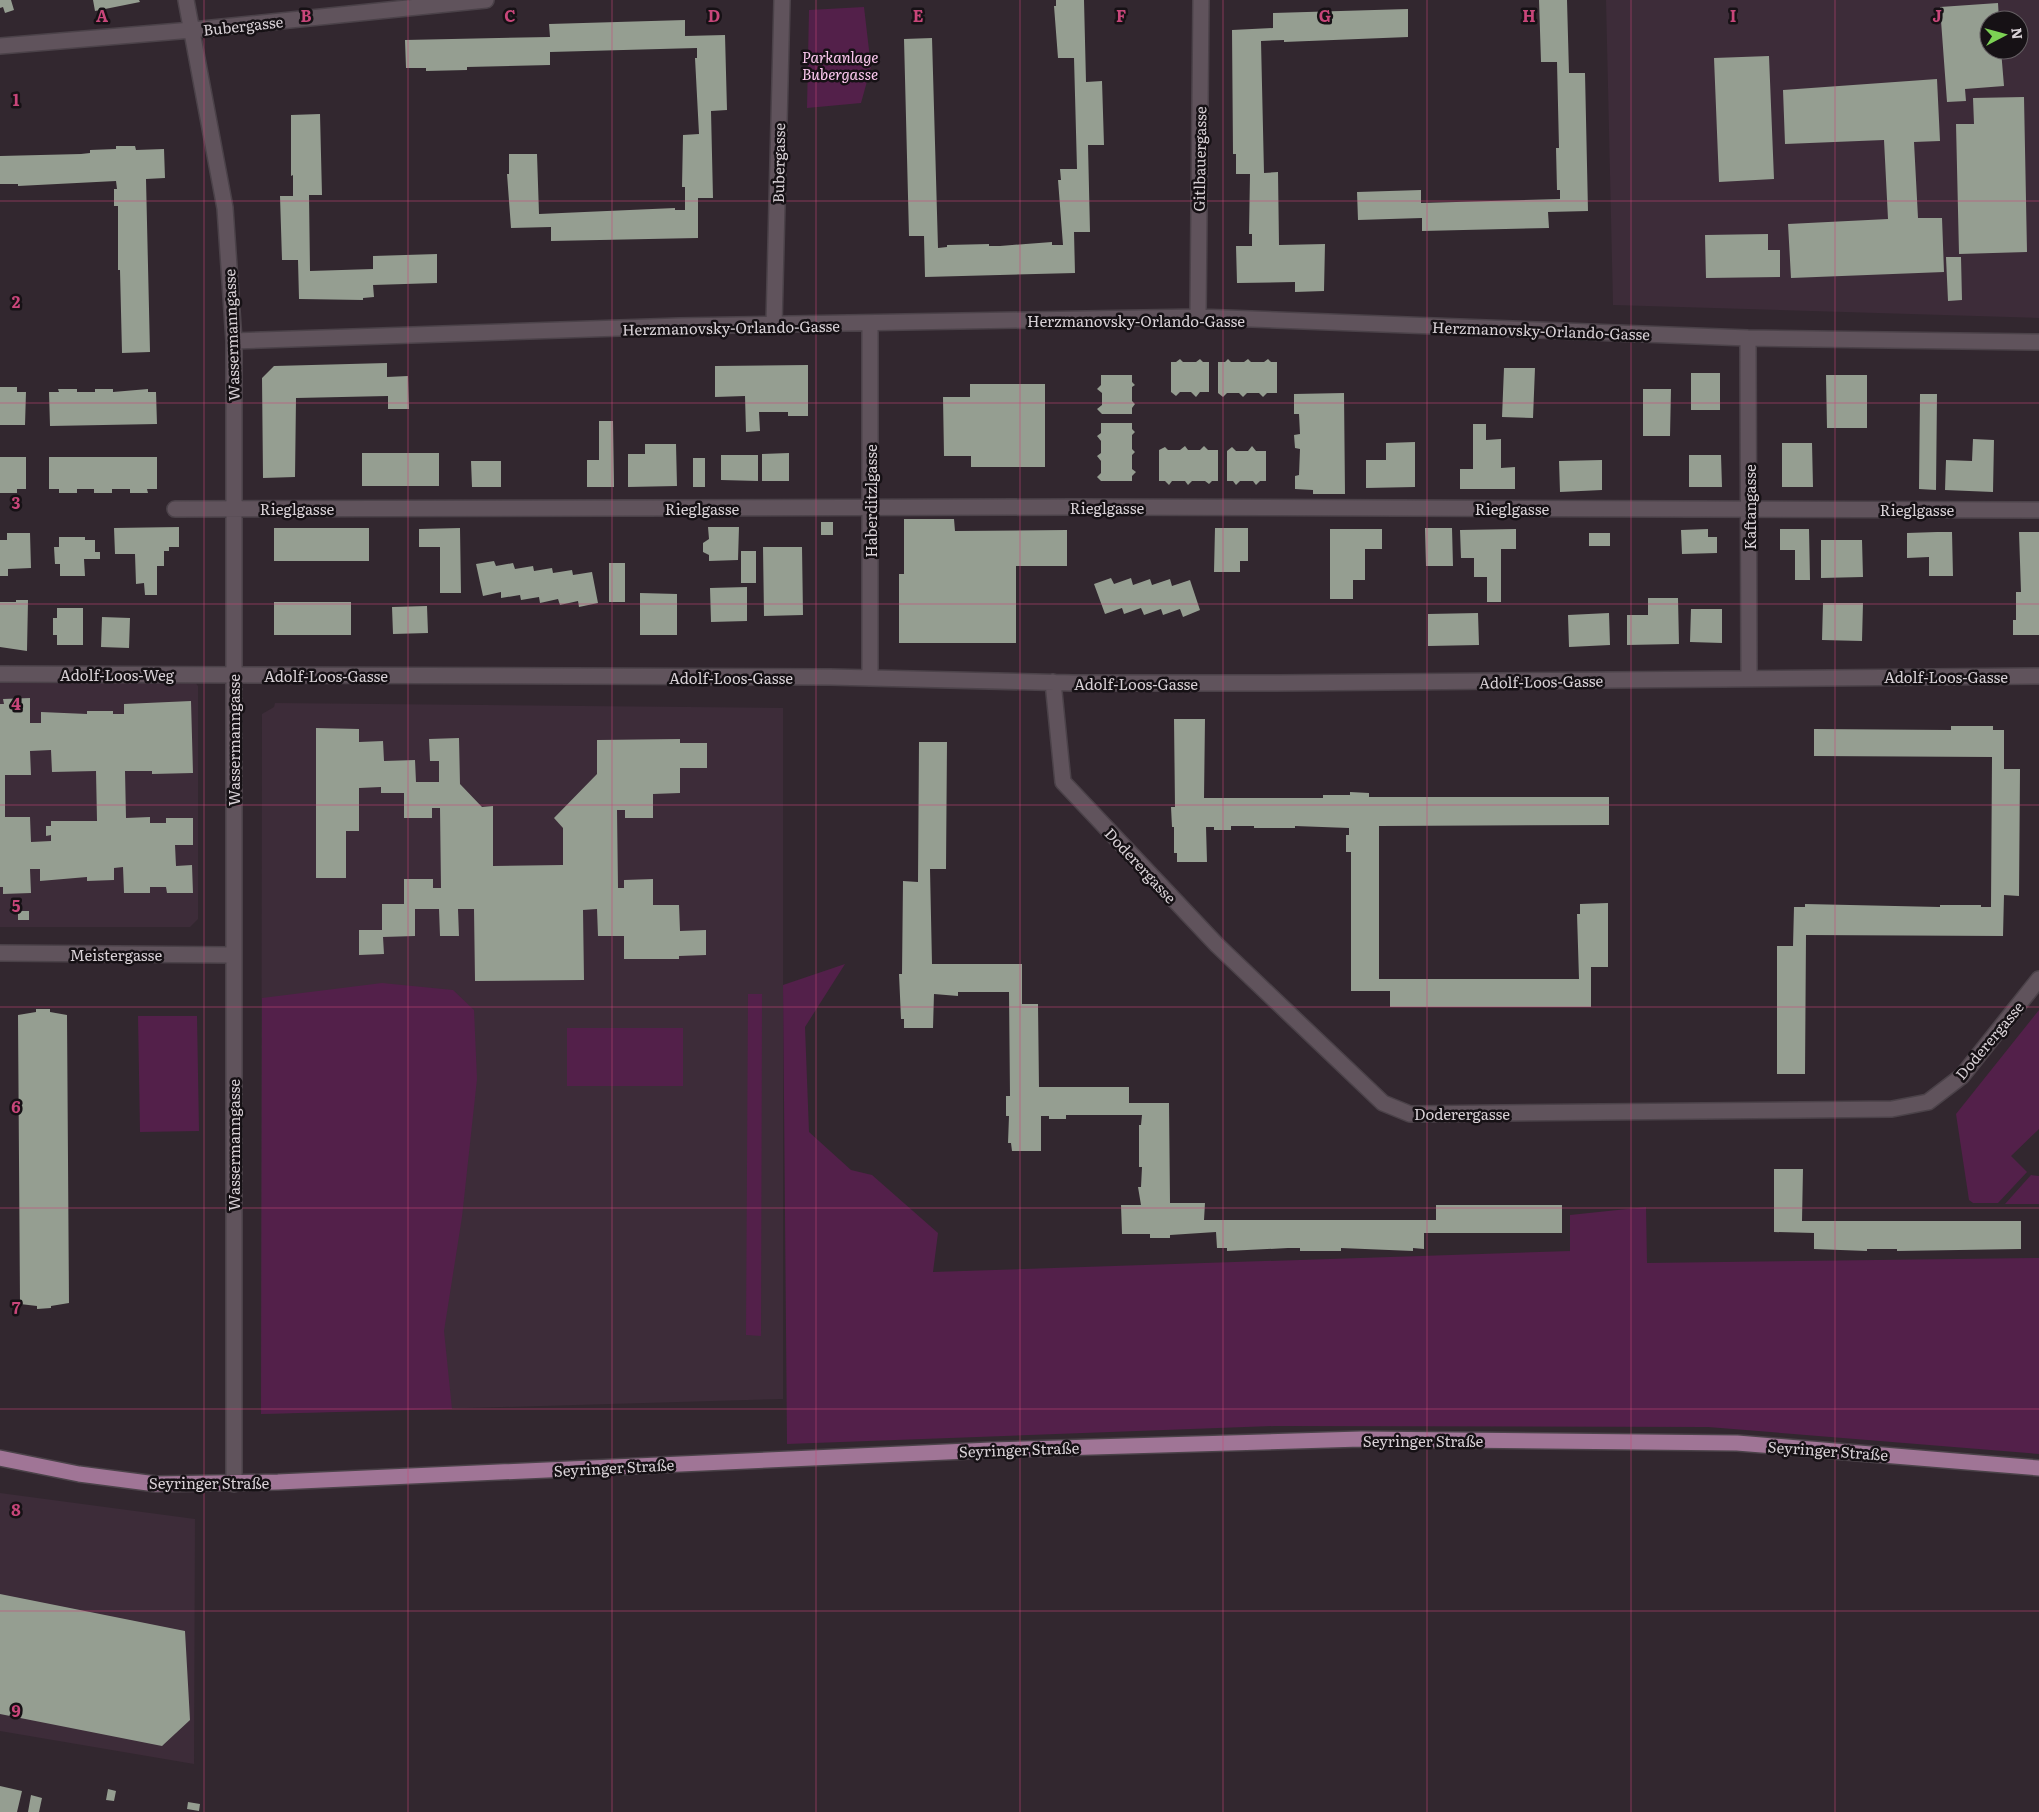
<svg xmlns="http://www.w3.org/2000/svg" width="2039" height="1812" viewBox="0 0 2039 1812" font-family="Literata,serif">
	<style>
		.built { fill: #3d2c39; fill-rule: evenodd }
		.green { fill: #53204a }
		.building { fill: #959e91; fill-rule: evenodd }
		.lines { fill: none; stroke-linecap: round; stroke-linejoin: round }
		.minor-casing { stroke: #4b4249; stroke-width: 18 }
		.major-casing { stroke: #4b4249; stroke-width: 18 }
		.minor { stroke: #60535c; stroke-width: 15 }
		.major { stroke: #a07596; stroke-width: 15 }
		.grid { fill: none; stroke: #c8467a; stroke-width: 1; stroke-opacity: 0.55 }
		.labels { text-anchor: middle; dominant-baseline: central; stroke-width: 5; stroke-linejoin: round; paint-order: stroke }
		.street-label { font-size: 15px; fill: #d8d1d6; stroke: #161115 }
		.park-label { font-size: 15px; font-style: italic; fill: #fdc9f0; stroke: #161115 }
		.grid-label { font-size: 16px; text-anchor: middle; font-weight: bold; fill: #c8467a; stroke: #161115; stroke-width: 5; stroke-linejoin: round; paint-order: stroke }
	</style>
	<rect width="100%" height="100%" fill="#32272f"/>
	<path class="built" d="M1606 0H2039V318L1613 305ZM1989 20H2019V50H1989Z
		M0 682H195L198 686V919L190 927H0Z
		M275 703 783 708V1399L261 1414 262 714 274 707Z
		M0 1493 195 1519 194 1764 0 1731Z"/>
	<path class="green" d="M864 7 871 67 861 103 807 108 809 10Z
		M845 964 805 1027 809 1132 851 1170 872 1175 938 1233 933 1272 1570 1251V1215L1646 1207 1647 1263 2039 1258V1454L1708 1427 1275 1426 787 1444 783 985Z
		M382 983 453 990 474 1010 477 1079 462 1217 444 1331 452 1409 261 1414 262 998Z
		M748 994H762L761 1336 746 1335Z
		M2039 1010V1129L2011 1156 2027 1172 1998 1203H1973L1969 1200 1956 1114Z
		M138 1016H197L199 1131 140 1132Z
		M567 1028H683V1086H567Z
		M2031 1175 2039 1176V1204H2005Z"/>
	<path class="building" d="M0 0H11L14 10 5 13 3 7 0 8Z
		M93 0H139L140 2 95 11Z
		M1056 0H1084L1086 82 1102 81 1104 145H1088L1090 232H1074L1075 273 925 277 924 236H909L904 39 932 38 938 248 947 247V245L989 244V246H1000L1052 242V245H1063L1058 180H1061L1060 169H1077L1074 58H1058L1054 6H1056Z
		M1539 0H1567L1569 73H1585L1588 211 1548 212 1549 228 1422 231V218L1358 220 1357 192 1421 190V203L1560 199V190H1557L1556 148H1559L1557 62H1541Z
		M1998 3 1999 20H1989V50H2001L2004 86 1965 89 1966 101 1947 102 1940 7Z
		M1408 9V37L1284 42V40L1261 41 1264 173 1278 172 1279 245 1325 244 1324 291 1295 292V282L1237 283 1236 246H1252V234H1249L1250 174H1236V154H1233L1232 30 1273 28V13Z
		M685 20V36L725 35 727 110 711 111 713 198H698V238L551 241V227L511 228 507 174H509V154H537L539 214 675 208V210H685V187H682L683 135 699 134 695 58H697V48L550 52V65L467 67V70L426 71V68H406L405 40 550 37 549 24Z
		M1769 56 1774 179 1719 182 1714 58Z
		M1937 79 1940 141 1914 142 1918 218H1942L1944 272 1791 278 1788 224 1888 219 1884 140 1785 144 1783 90Z
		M2024 97 2027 252 1959 254 1956 124H1974L1973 98Z
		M320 114 322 195H309L310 271 373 269V256L437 254V283L373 285 374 297 363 298V300L299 299 298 260H282L280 196H293V175L291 176V115Z
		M116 146H135L136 150 164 149 165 178 146 179 150 352 122 353 120 270H118V206H114V189H117L116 181 18 186V184H0V156L81 154 90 153V150L116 149Z
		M1768 234V250H1780V277L1706 278 1705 235Z
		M1946 257H1961L1962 300 1948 301Z
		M1180 359 1183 362H1196L1200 359 1203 362H1209V392H1200L1196 397 1191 392H1180L1176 396 1171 392V362H1176Z
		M1228 359 1231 362H1244L1248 359 1251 362H1264L1268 359 1271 362H1277V393H1267L1263 397 1259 393H1247L1243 397 1239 393H1227L1223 397 1218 393V362H1225Z
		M387 363V377L408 376 409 409H388V396L296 398 295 477 263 478 262 378 274 366Z
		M808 365V416H788V412H759L760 431 746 432 745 396 715 397V366Z
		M1504 368H1535L1533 418 1502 417Z
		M1691 373H1720V410H1691Z
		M1101 375H1132V382L1135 385 1132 387V401L1135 404 1132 408V414H1102L1097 409 1102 405V393L1097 389 1101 385Z
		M1826 375H1867V428H1827Z
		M970 384H1045V467H971V456H944L943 397H970Z
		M0 387H17V392H26L25 425H0Z
		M58 389H77V392H95V389H113V392L148 389V392H156L157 424 50 426 49 392H59Z
		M1643 389H1671L1670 436H1643Z
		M1344 393 1345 494H1313V490L1295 489V476L1299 475 1300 449 1295 448 1294 435 1300 434 1299 414H1294V394Z
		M1920 394H1937L1936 490 1919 489Z
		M599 421H613L614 487H587V460H599Z
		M1101 423H1132V429L1135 432 1132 435V449L1135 452 1132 455V469L1136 472 1132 476V481H1101L1097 477 1101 473V461L1097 456 1101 453V441L1097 436 1101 433Z
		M1473 424H1486V440L1501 439V468L1515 467V489H1460V469H1473Z
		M1973 439 1994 440 1993 492 1945 490 1946 460 1972 461Z
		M1415 442V487L1366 488V460H1386V443Z
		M1782 443H1812L1813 487H1782Z
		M645 444H676L677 486 628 487V454H645Z
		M1185 446 1188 450H1200L1204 446 1208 450H1218V481H1212L1209 484 1205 481H1192L1188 485 1185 481H1172L1169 485 1165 481H1159V450L1165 447 1168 450H1180Z
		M1252 446 1256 451H1266V481H1260L1256 485 1253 481H1240L1236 485 1233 481H1227V451L1232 447 1236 451H1248Z
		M362 453H439V486H362Z
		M789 453V481H762V454Z
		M721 455H758V481L721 480Z
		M1689 455H1721L1722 487H1689Z
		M0 457H26V489H17V493H0Z
		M49 457H157V489H147L148 493H130V489H112V493H94V489H77V493H59V489H49Z
		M693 458H705V487H693Z
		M1602 460V490L1560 492 1559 461Z
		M471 461H501V487H472Z
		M904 519H954L955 531 1067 530V566H1016V643H899V574H904Z
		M821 522H833V535H821Z
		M179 527V547H169V551H164V566H157V595H145L144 583 136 584 135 554H115L114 528Z
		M708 527H739L738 560 709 561V555L703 552V543L709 539Z
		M274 528H369V561H274Z
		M460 528 461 593H440V547H419V529Z
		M1215 528H1248V561H1240V572H1214Z
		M1425 528H1452L1453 566H1426Z
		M1330 529H1382V549H1365V580H1353V599H1330Z
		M1516 529V549H1501V602H1487V577H1474V558H1461L1460 530Z
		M1708 529V537H1717V553L1682 554 1681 530Z
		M1780 529H1809L1810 580H1795V550H1780Z
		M1937 532H1952L1953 576H1929V557L1907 558V533Z
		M2019 532H2039V635H2013V620H2016V592H2021Z
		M7 533H30L31 568 8 569V576H0V540H7Z
		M1589 533H1610V546H1589Z
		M59 537H85V540H95V552H100V559H84L85 576H60V564H55L54 547H59Z
		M1821 540H1862L1863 577 1821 578Z
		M763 547H802L803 615 764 616Z
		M741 551H756V583H741Z
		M494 561 496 566 513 563 515 569 533 566 534 571 552 568 553 573 572 570 573 575 592 572 598 603 579 607 578 601 560 605 558 599 540 603 539 597 521 600 520 595 501 598V592L483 596 476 564Z
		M609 563H625V602H609Z
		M1111 578 1114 584 1131 578 1133 585 1150 579 1152 585 1170 579 1172 586 1190 580 1200 610 1183 617 1180 609 1163 615 1161 609 1144 615 1141 608 1124 614 1122 608 1105 614 1094 584Z
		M747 587V621L711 622 710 588Z
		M640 593 677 594V635H640Z
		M1648 598H1678L1679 644 1627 645V615H1648Z
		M16 600H28L27 651 0 647V602H16Z
		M274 602H351V635H274Z
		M1823 603H1863L1862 641 1822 640Z
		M427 606 428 633 393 634 392 607Z
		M57 608H83V645H57V635H53V618H57Z
		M1691 609H1722V643L1690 642Z
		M1478 613 1479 645 1428 646V614Z
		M1609 613 1610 645 1569 647 1568 615Z
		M102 617 130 618 129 648 101 647Z
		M30 698V723H41V712L87 714V711H113V714H124V704L191 701 193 773 152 774V771H125L126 818 150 817V823H166V818H193V845H175L176 866 192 865 193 893H167L166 887H150V893H124L123 867 114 868V880L87 881V877L40 881V869H30L31 893 3 894V887H0V704H4L3 699ZM51 750 52 772 96 771 97 821H51V826H46V836L51 835V841L31 842 30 817H5V775H31L30 751Z
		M1174 719H1205L1204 798H1323V795H1350V792L1369 793V797H1609V825L1379 826V979H1579L1577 914H1580V904L1608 903V967H1591V1007H1390V991H1351V852H1346V835H1349V828L1295 826V828H1254V826H1231V830H1214V827H1206L1207 862H1177V853H1174V827H1172L1171 807H1175Z
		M1951 726H1993V730H2004V769H2020L2019 896 2004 895 2003 936 1806 935 1805 1074H1777V946H1793L1794 907H1805V904L1940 907V905H1981V907H1991L1992 757 1814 756V729L1951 730Z
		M316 728 359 729V742L383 741 384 761 415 760 416 782H439V761H430L429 739 459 738 460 784 482 807 493 806V866L563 865V828L554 818 597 774V740L680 739V743H707V768H680V793L653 794V818H625V810H617L618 888H624V880L653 879V905H679L680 931 706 930V955L679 956V959H624V936H598L597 909 583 910 584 980 475 981 474 909H458L459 936H440L439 909H415V936L383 937 384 954 359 955V930H382V904H404V879H433V888H441L440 808H432V818H404V793H381V787L359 788V831H346V878H316Z
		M919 742H947L946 869H930L932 964H1022V1004H1038L1039 1087H1129V1103H1169L1170 1203H1205L1204 1220H1436V1205H1562V1233H1424V1249L1413 1248V1251L1341 1248V1251H1300V1248H1288L1227 1251V1248H1217L1216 1232 1170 1235V1238H1150V1234H1122L1121 1205H1141L1138 1187H1141L1142 1167H1139V1125H1141L1142 1115H1066V1119H1049V1116H1041V1151H1012L1011 1143H1008L1009 1116H1006V1096H1010L1009 992H958V996L934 994 933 1028H904V1019H901L899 974H902L903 881 918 882Z
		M18 911H29V920H18Z
		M36 1009H50V1012L67 1015 69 1303 51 1306V1308L37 1309V1306L20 1304 18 1015 36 1012Z
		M1774 1169H1803L1802 1221H2021V1249L1897 1251V1249H1867V1251L1814 1249V1233L1774 1232Z
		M0 1594 185 1631 190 1720 162 1746 0 1714Z
		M0 1786 22 1791 17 1812H0Z
		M108 1789 116 1791 114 1801 106 1800Z
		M31 1795 42 1798 39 1812H28Z
		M188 1802 200 1804 199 1811 187 1809Z"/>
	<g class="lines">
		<defs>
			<path id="minor" d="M186 0 225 208 234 341V1484
				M0 46 192 30 486 0
				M1198 317 1201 0
				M870 324V678
				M774 325 782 0
				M1748 338 1749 677
				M234 341 679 326 1198 317 1748 338 2039 342
				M175 509 1073 507 2039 510
				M0 674 830 677 1074 683H1278L2039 676
				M1053 682 1063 782 1217 945 1383 1103 1410 1114 1892 1109 1928 1102 1962 1076 2039 979
				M0 953 233 955"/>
			<path id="major" d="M0 1458 79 1474 156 1484 278 1482 991 1450 1361 1439 1737 1443 2039 1468"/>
		</defs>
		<use href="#minor" class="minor-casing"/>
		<use href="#major" class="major-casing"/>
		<use href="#minor" class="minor"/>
		<use href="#major" class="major"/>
	</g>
	<path class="grid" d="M204 0V1812M408 0V1812M612 0V1812M816 0V1812M1020 0V1812M1223 0V1812M1427 0V1812M1631 0V1812M1835 0V1812M0 201H2039M0 403H2039M0 604H2039M0 805H2039M0 1007H2039M0 1208H2039M0 1409H2039M0 1611H2039"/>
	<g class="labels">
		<g class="street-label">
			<text transform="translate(243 25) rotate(-6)">Bubergasse</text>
			<text transform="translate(1199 159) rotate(-89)">Gitlbauergasse</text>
			<text transform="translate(778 163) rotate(-89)">Bubergasse</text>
			<text x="1136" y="320">Herzmanovsky-Orlando-Gasse</text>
			<text transform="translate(731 327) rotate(-1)">Herzmanovsky-Orlando-Gasse</text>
			<text transform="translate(1541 330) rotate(2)">Herzmanovsky-Orlando-Gasse</text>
			<text transform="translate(231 335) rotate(-92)">Wassermanngasse</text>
			<text transform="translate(870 501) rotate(-90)">Haberditzlgasse</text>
			<text x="1107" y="507">Rieglgasse</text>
			<text transform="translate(1749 507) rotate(-90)">Kaftangasse</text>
			<text x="297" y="508">Rieglgasse</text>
			<text x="702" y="508">Rieglgasse</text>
			<text x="1512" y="508">Rieglgasse</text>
			<text x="1917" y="509">Rieglgasse</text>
			<text x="117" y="674">Adolf-Loos-Weg</text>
			<text x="326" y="675">Adolf-Loos-Gasse</text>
			<text x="1946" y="676">Adolf-Loos-Gasse</text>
			<text x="731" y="677">Adolf-Loos-Gasse</text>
			<text transform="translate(1541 681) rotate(-1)">Adolf-Loos-Gasse</text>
			<text x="1136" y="683">Adolf-Loos-Gasse</text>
			<text transform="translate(233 740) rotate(-90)">Wassermanngasse</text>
			<text transform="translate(1141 865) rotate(47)">Doderergasse</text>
			<text x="116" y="954">Meistergasse</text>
			<text transform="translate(1989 1040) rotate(-50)">Doderergasse</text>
			<text x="1462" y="1113">Doderergasse</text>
			<text transform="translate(233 1145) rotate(-90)">Wassermanngasse</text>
			<text x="1423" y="1440">Seyringer Straße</text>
			<text transform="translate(1019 1449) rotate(-2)">Seyringer Straße</text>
			<text transform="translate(1828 1450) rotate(4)">Seyringer Straße</text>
			<text transform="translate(614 1467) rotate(-3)">Seyringer Straße</text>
			<text x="209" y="1482">Seyringer Straße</text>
		</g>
		<g class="park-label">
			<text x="840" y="56">Parkanlage<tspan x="840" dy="17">Bubergasse</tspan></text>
		</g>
	</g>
	<g class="grid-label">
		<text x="102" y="22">A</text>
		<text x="306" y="22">B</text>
		<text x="510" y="22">C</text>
		<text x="714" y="22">D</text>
		<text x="918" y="22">E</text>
		<text x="1121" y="22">F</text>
		<text x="1325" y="22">G</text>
		<text x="1529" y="22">H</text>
		<text x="1733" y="22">I</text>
		<text x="1937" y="22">J</text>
		<text x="16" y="106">1</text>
		<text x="16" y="308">2</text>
		<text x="16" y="509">3</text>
		<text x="16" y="710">4</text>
		<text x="16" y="912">5</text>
		<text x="16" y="1113">6</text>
		<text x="16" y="1314">7</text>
		<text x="16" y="1516">8</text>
		<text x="16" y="1717">9</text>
	</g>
	<g transform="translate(2004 35) rotate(84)"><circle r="24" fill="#161115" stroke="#645e62"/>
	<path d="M0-4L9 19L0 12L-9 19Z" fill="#7cd154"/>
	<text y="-8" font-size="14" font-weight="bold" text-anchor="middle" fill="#d8d1d6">N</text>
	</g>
</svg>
